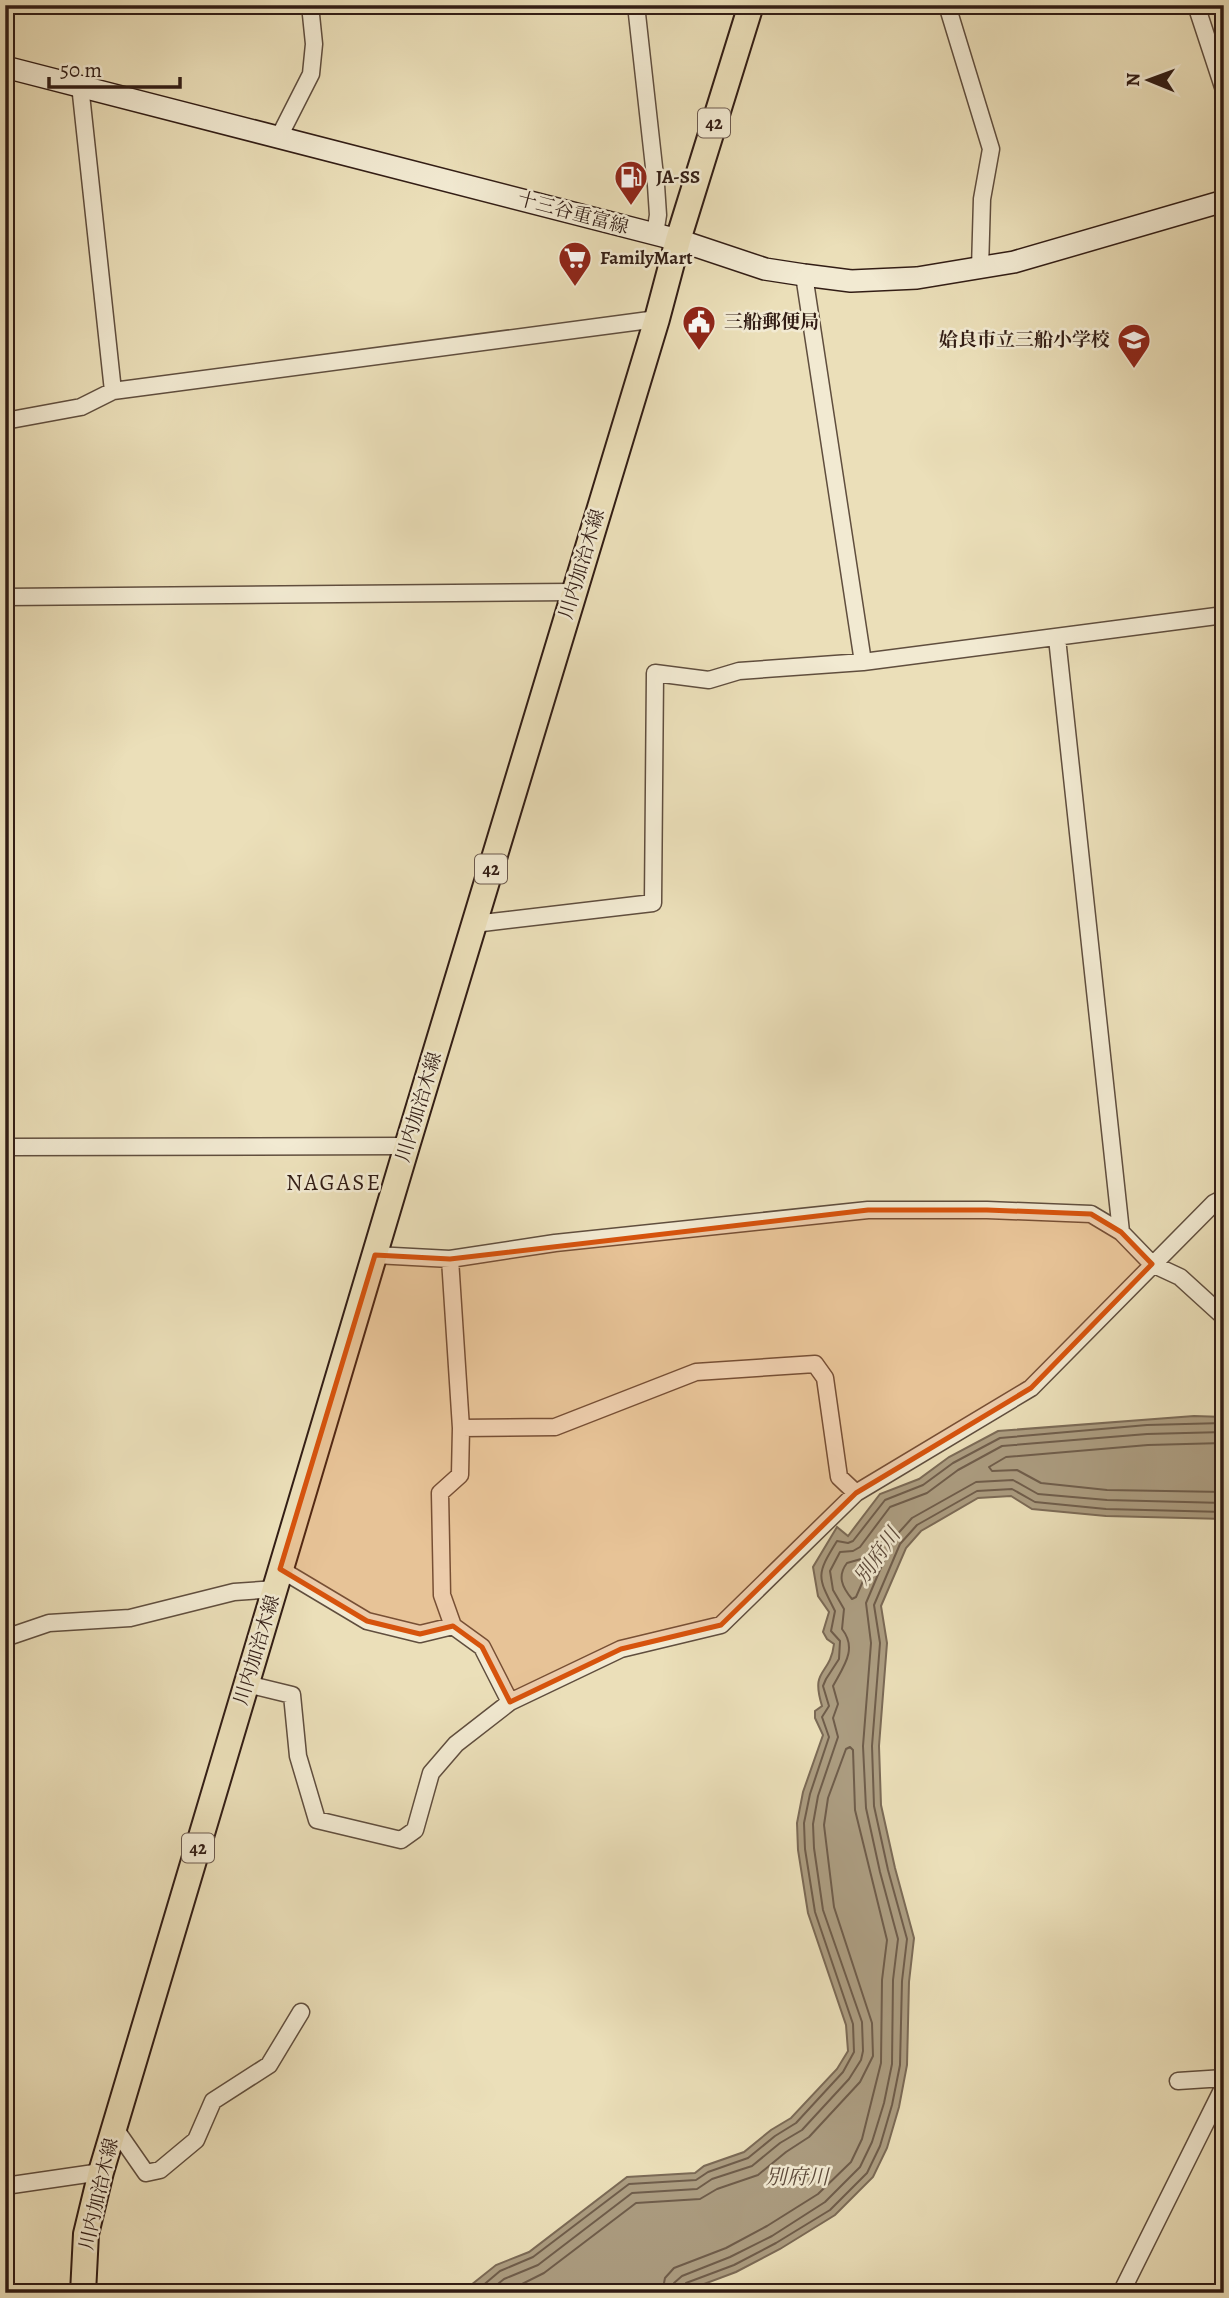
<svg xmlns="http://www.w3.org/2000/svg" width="1229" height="2298" viewBox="0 0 1229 2298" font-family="Alegreya,'Noto Serif JP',serif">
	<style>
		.water { fill: #ac9d81; stroke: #7b6a56; stroke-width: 2 }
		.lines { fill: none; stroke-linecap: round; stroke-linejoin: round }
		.shore { stroke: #6f5d4b; stroke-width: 2 }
		.street-casing { stroke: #604e3e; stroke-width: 19 }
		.secondary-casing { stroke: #321d15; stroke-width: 24 }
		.primary-casing { stroke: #321d15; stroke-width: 28 }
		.street { stroke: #f2ead2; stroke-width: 16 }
		.secondary { stroke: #f2ead2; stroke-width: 21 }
		.primary { stroke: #ebdfb9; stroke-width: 24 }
		.marked { fill: #d6530d; fill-opacity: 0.2; stroke: #d6530d; stroke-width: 5; stroke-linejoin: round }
		.labels { text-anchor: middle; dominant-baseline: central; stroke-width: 5; stroke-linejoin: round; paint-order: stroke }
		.shield { fill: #f2ead2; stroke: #6c5a4e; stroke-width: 2 }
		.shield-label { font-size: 18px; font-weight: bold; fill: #321d15 }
		.poi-label { font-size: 19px; font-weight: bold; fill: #321d15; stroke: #f2ead2; text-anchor: start }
		.street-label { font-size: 19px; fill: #321d15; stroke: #f2ead2 }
		.water-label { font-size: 21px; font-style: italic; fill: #5d4a3b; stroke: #f2ead2 }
		.quarter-label { font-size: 23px; letter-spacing: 2px; fill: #321d15; stroke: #f2ead2 }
	</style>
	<rect width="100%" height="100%" fill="#ebdfb9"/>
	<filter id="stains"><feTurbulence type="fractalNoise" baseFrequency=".00286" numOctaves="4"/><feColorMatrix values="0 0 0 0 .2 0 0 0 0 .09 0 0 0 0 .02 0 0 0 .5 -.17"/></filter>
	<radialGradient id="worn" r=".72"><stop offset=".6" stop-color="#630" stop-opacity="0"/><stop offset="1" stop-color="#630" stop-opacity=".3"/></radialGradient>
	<path class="water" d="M1194 1416 1224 1417V1519L1106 1516 1032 1509 1011 1496 978 1498 921 1531 906 1548 881 1606 887 1643 879 1746 881 1805 895 1868 914 1938 909 1982 907 2065 899 2107 887 2148 873 2177 835 2215 780 2249 736 2272 680 2293H461L496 2265 529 2252 627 2177 695 2173 704 2166 744 2152 771 2130 791 2118 837 2069 848 2051 846 2025 808 1913 798 1850 797 1823 803 1792 823 1735 815 1718V1711L822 1706C810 1667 830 1677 834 1644L827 1639 823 1632 829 1612 818 1596 813 1567 837 1527 848 1536 880 1494 919 1479 949 1457 998 1431Z"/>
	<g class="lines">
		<path class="shore" d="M1224 1443 1148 1445 1006 1457 989 1467 992 1471 1017 1470 1041 1483 1107 1490 1224 1492
			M869 1552 873 1553 874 1556 856 1597 852 1599C842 1587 837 1576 847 1563L861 1559Z
			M474 2293 500 2271 533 2257 629 2184 696 2180 708 2172 748 2158 775 2136 796 2123 843 2072 854 2052 853 2024 815 1912 805 1849 804 1823 810 1794 829 1737 822 1717 829 1706 823 1686 826 1679 839 1659 840 1641 831 1631 835 1611C817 1576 816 1575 837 1541L848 1543 853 1541 885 1500 923 1485 953 1463 1000 1438 1147 1425 1224 1423
			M487 2293 504 2279 538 2265 632 2193 697 2189 712 2179 752 2166 780 2143 802 2130 849 2079 861 2060 863 2051 862 2022 823 1910 814 1848 813 1824 818 1796 838 1737 833 1718 838 1704 833 1686C843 1667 858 1649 842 1629L844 1609 833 1590 830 1571 840 1552 853 1551 860 1547 890 1507 927 1493 958 1470 1002 1446 1147 1434 1224 1432
			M504 2293 544 2273 636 2203 700 2199 717 2189 758 2175 786 2152 809 2137 860 2082 873 2056 872 2023 834 1907 824 1825 828 1798 846 1749 850 1747 853 1750 855 1810 887 1940 882 1980 881 2063 862 2139 851 2162 818 2194 767 2226 726 2248 674 2268 665 2278 662 2293
			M672 2293 674 2283 682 2276 730 2257 772 2236 825 2202 860 2167 872 2142 884 2103 892 2064 893 1980 898 1939 880 1872 866 1808 863 1746 871 1643 866 1603 893 1539 912 1518 976 1482 1013 1480 1038 1494 1107 1500 1224 1503
			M681 2293 686 2283 734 2265 776 2243 830 2210 867 2173 880 2146 892 2105 900 2065 902 1981 907 1939 888 1870 874 1806 872 1746 880 1643 874 1605 900 1544 917 1525 977 1491 1012 1489 1035 1502 1106 1509 1224 1512"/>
		<defs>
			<path id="street" d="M636 5 656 185 658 215 655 234
				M947 5 991 149 982 199 980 269
				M1196 5 1224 90
				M80 85 113 391
				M279 137 311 74 314 44 310 5
				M804 275 863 662
				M5 421 81 407 113 391 657 319
				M5 597 573 592
				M1057 638 1121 1232
				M474 924 653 903 655 673 709 680 739 671 863 662 1224 615
				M5 1147 407 1146
				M375 1255 450 1259 555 1243 868 1210H987L1091 1214 1121 1232 1152 1264 1180 1277 1224 1317
				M450 1259 461 1428 460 1475 440 1493 442 1595 453 1626 482 1647 510 1702 621 1649 721 1625 856 1493 1031 1388 1214 1203 1224 1198
				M461 1428 555 1427 696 1372 815 1364 825 1378 839 1477 856 1493
				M280 1569 367 1621 420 1634 453 1626
				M5 1638 49 1623 130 1618 234 1592 276 1589
				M247 1684 292 1695 298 1756 317 1820 401 1840 415 1830 431 1773 456 1744 510 1702
				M1178 2081 1224 2078
				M114 2127 146 2173 160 2170 196 2140 213 2101 269 2065 301 2012
				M5 2186 101 2172
				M1121 2293 1224 2086"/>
			<path id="secondary" d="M5 67 678 240 765 269 804 275 851 281 917 278 1014 262 1224 201"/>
			<path id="primary" d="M83 2293 86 2234 101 2172 407 1146 657 319 678 240 751 5"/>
		</defs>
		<use href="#street" class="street-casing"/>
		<use href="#secondary" class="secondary-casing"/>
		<use href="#primary" class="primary-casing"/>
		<use href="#street" class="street"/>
		<use href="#secondary" class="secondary"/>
		<use href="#primary" class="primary"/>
	</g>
	<path class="marked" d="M868 1210H987L1091 1214 1121 1232 1152 1264 1031 1388 856 1493 721 1625 621 1649 510 1702 482 1647 453 1626 420 1634 367 1621 280 1569 375 1255 450 1259Z"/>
	<defs>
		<symbol id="fuel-pin" viewBox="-11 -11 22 30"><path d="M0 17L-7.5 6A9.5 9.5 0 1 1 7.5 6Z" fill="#8f2418" stroke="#f2ead2"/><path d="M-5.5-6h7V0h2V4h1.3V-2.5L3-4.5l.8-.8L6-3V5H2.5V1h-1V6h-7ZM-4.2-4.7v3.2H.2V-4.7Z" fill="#fff"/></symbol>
		<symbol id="supermarket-pin" viewBox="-11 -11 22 30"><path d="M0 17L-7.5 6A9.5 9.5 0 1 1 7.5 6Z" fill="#8f2418" stroke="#f2ead2"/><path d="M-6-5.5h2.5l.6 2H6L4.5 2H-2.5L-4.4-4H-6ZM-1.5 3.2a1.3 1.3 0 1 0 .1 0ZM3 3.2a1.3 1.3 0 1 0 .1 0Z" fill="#fff"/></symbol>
		<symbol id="civic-pin" viewBox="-11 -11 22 30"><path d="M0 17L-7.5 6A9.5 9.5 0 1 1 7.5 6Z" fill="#8f2418" stroke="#f2ead2"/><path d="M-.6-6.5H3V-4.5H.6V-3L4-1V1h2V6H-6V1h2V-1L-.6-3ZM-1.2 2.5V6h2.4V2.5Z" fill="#fff"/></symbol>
		<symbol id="school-pin" viewBox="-11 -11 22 30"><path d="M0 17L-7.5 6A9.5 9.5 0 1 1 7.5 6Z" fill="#8f2418" stroke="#f2ead2"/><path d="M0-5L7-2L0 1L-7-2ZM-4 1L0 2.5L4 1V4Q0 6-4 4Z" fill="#fff"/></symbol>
	</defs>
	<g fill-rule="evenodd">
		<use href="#fuel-pin" x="612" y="158" width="38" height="52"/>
		<use href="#supermarket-pin" x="556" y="239" width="38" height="52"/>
		<use href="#civic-pin" x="680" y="303" width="38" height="52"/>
		<use href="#school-pin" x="1115" y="321" width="38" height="52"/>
	</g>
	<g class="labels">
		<g class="shield">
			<rect x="698" y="108.5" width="32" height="29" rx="5"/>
			<rect x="475" y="854.5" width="32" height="29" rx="5"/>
			<rect x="182" y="1833.5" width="32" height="29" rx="5"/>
		</g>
		<g class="shield-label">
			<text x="714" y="123">42</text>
			<text x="491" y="869">42</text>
			<text x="198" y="1848">42</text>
		</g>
		<g class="poi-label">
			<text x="656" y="177">JA-SS</text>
			<text x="600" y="258">FamilyMart</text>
			<text x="724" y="322">三船郵便局</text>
			<text x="1110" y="340" text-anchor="end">姶良市立三船小学校</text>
		</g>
		<g class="street-label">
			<text transform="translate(573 213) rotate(15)">十三谷重富線</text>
			<text transform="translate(582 564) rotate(-73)">川内加治木線</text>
			<text transform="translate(419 1107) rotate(-73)">川内加治木線</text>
			<text transform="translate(257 1650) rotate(-73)">川内加治木線</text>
			<text transform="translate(99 2194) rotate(-77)">川内加治木線</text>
		</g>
		<g class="water-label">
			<text transform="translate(877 1556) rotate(-55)">別府川</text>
			<text x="797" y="2177">別府川</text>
		</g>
		<g class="quarter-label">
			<text x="334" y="1182">NAGASE</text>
		</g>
	</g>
	<rect width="1229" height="2298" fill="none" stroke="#ebdfb9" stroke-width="28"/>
	<rect x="7" y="7" width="1215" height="2284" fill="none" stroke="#321d15" stroke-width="3.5"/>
	<rect x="14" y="14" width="1201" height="2270" fill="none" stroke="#321d15" stroke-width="2"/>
	<g transform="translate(1149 80) rotate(271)" stroke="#f2ead2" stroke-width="5" paint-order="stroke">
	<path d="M0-5L12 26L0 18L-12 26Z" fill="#321d15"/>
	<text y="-10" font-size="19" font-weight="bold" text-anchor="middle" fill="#321d15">N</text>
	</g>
	<path d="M49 77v10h131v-10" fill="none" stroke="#321d15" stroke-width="3.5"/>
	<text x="60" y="77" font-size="21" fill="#321d15" stroke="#f2ead2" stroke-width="5" paint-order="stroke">50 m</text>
	<rect width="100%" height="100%" filter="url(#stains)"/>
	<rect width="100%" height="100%" fill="url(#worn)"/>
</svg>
